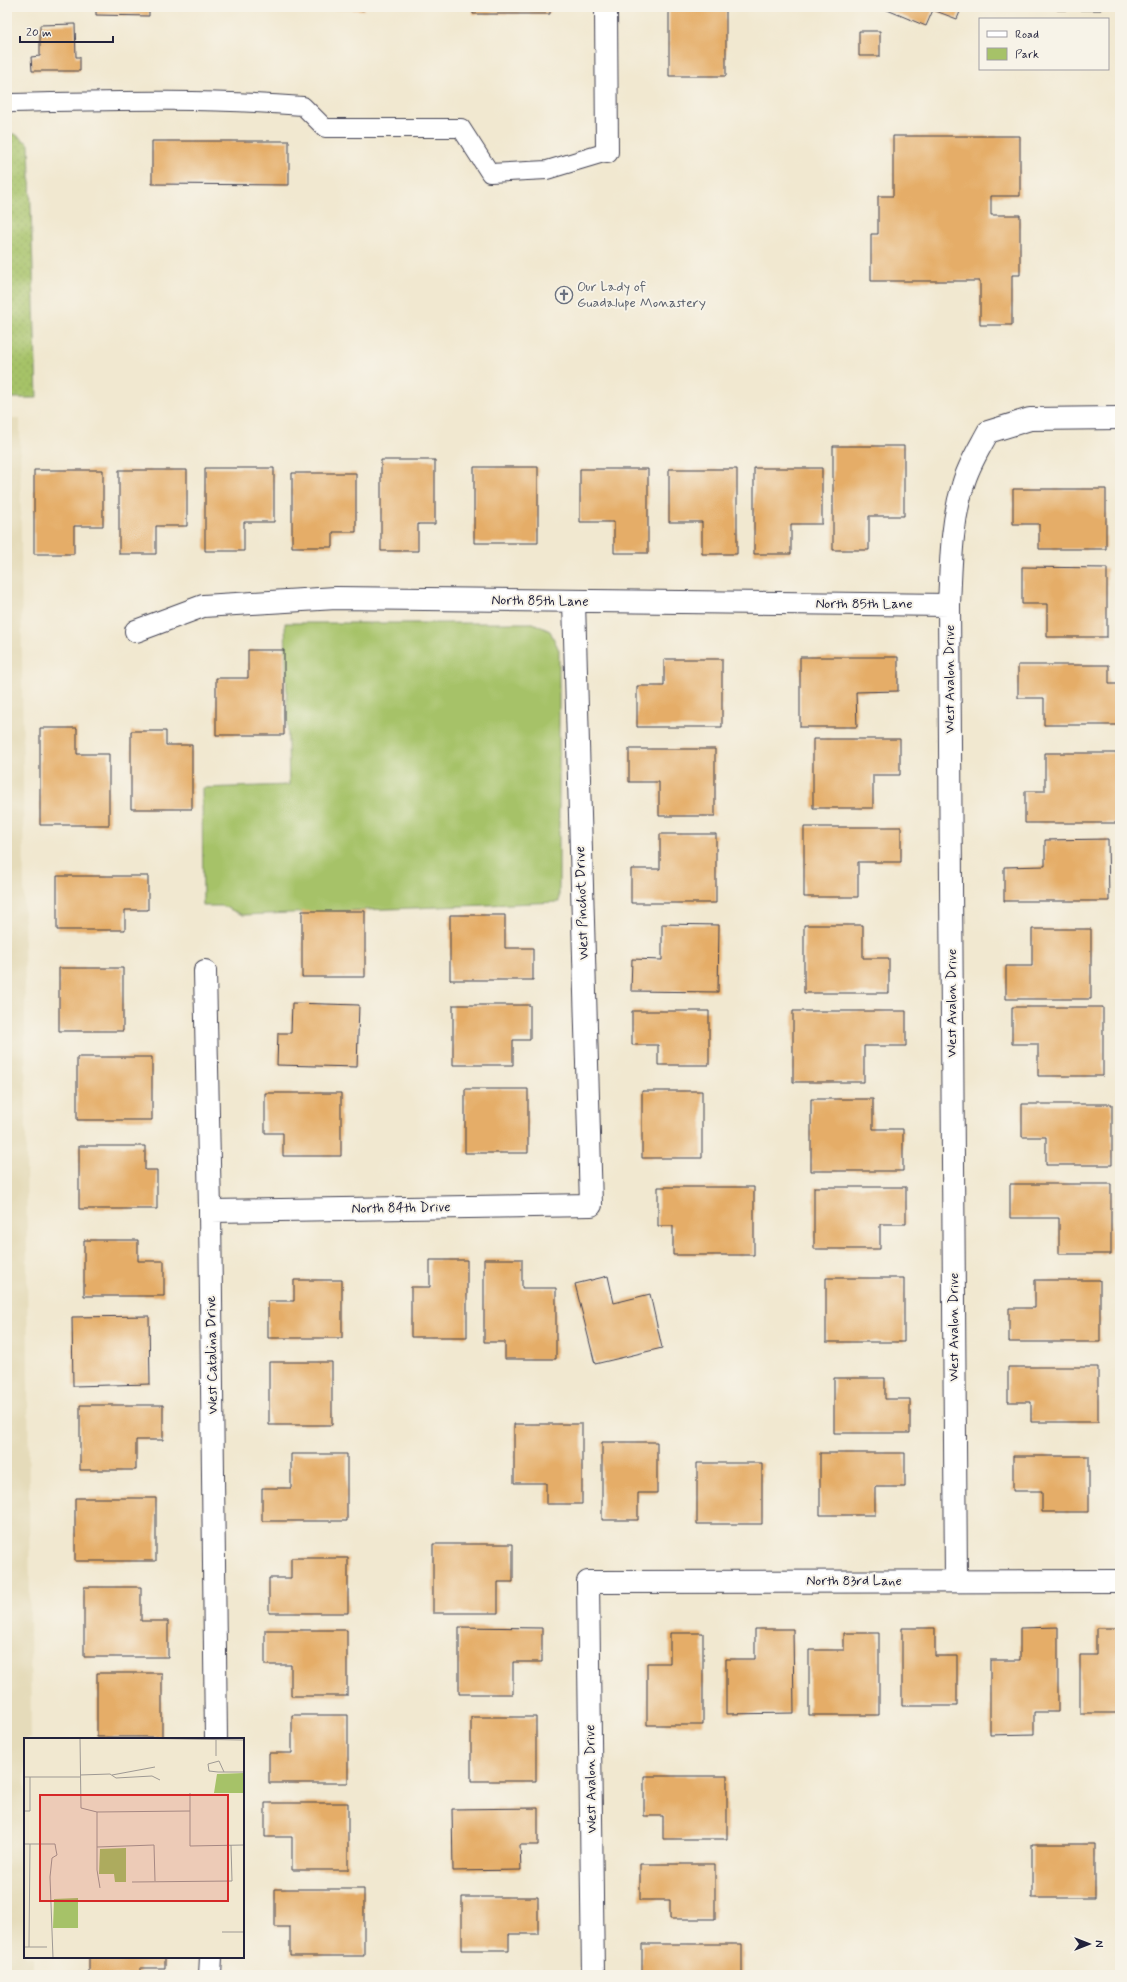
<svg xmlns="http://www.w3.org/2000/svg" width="1127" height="1982" viewBox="0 0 1127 1982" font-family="Mynerve,sans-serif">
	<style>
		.built { fill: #e5dbba }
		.grass { fill: url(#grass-dots); stroke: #647252 }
		.park { fill: #a6c268; stroke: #647252 }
		.building { fill: #e5ad67 }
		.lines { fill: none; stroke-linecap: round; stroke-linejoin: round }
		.lane-casing { stroke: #414051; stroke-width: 20 }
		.street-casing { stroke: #414051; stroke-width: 24 }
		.lane { stroke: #fff; stroke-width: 18 }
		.street { stroke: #fff; stroke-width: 22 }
		.labels { text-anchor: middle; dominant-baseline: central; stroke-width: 4; stroke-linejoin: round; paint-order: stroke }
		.worship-label { font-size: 14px; fill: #5b616d; stroke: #f7f3e8; text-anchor: start }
		.street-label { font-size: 14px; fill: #22223b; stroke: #f7f3e8 }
		.inset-road { fill: none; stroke: #9e9994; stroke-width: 1 }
		.view { fill: #d62828; fill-opacity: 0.15; stroke: #d62828; stroke-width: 2 }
		.inset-edge { fill: none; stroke: #22223b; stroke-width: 2 }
	</style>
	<defs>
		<pattern id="grass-dots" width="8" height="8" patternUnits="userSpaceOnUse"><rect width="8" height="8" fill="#a6c268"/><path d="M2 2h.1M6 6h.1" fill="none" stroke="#8fa65b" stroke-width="1.8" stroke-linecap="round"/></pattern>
	</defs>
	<rect width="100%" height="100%" fill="#f7f3e8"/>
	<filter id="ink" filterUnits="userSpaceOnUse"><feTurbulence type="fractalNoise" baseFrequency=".025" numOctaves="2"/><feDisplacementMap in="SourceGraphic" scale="8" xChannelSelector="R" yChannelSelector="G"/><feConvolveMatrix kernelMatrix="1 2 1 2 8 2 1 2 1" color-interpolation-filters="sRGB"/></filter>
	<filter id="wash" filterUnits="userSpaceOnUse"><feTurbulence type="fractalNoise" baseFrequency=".012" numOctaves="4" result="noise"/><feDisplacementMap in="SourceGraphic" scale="16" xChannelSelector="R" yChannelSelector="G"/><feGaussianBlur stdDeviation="0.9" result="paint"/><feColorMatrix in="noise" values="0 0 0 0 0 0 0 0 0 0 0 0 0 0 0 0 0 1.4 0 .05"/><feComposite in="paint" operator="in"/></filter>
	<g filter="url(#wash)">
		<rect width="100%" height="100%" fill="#f1e8d0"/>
		<path class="built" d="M7 419H20L31 1739H25V1957H33V1975H7Z"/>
		<path class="grass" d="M7 134H15L29 144 37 398H7Z"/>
		<path class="park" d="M285 623H533L550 631 559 650V902L243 915 222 906H203L202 788 289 785Z"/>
		<g id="blocks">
			<path class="building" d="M96 7H149V16L96 15Z
				M278 7H364V10L278 9Z
				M473 7H550V14H473Z
				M669 7H726V76H669Z
				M880 7H962L957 19 933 10 926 26Z
				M1057 7H1101V10H1057Z
				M75 24 76 57H80V71H32L31 57 40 56V25Z
				M859 31H880V56H859Z
				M893 136H1020V196H991V215H1020V275H1012V325H980V281H871V234H878V196H893Z
				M152 141H289V185L152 184Z
				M833 446H904V516H869V550H833Z
				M381 460H435V524H418V551H381Z
				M474 467H538V543H474Z
				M205 468H274V522H244V551H205Z
				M754 468H822V524H791V554H754Z
				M580 469H648V553H614V522H580Z
				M669 469H737V554H702V522H669Z
				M34 470H103V526H74V554H34Z
				M119 470H187V526H156V554H119Z
				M292 473H356V532H333V547H292Z
				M1013 489H1106V549H1039V524H1013Z
				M1022 567 1107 568V637H1047V604H1022Z
				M248 650H284V735H216V678H248Z
				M800 657H898V691L856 692 857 727H800Z
				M664 659H722V727H637V686H664Z
				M1018 665H1109V684H1120V725H1044V698H1018Z
				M40 728H77V754H109V825H40Z
				M131 731H166V745H192V809H131Z
				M813 739H900V775H873V808H813Z
				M629 749H715V816H659V782H629Z
				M1045 753H1120V823H1025V791H1045Z
				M804 827H901V862H858V897H804Z
				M660 834H716V903H631V869H660Z
				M1108 839 1109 901H1004V867L1045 866V840Z
				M57 876H148V910H125V930H57Z
				M302 911H365V977H302Z
				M450 915H505V948H533V980H450Z
				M662 924 719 925 718 992 631 991 632 959 662 960Z
				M804 925H863V958H889V993H804Z
				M1032 929H1091V999H1006V966H1032Z
				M59 968H123V1031H59Z
				M292 1003 359 1005 357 1067 277 1065 278 1033H291Z
				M453 1005H530V1040H513V1065H453Z
				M1012 1007H1103V1076H1038V1044H1012Z
				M632 1011H709V1065H658V1045H632Z
				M793 1011H906V1046H864V1082H793Z
				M77 1057H152V1120H77Z
				M465 1089H528V1153H465Z
				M642 1091H702V1158H642Z
				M265 1093H341V1156H283V1133H265Z
				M811 1099H873V1129H903V1171H811Z
				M1022 1104H1112V1165H1046V1137H1022Z
				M79 1146H145V1170H157V1209H79Z
				M1010 1184H1111V1254H1059V1218H1010Z
				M658 1187H754V1255H673V1226H658Z
				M814 1187H906V1224H880V1249H814Z
				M84 1240H138V1261H164V1296H84Z
				M484 1259H522V1288H556V1359H505V1342H484Z
				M430 1260H467V1337H411V1287H430Z
				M608 1276 614 1303 650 1294 662 1348 595 1364 575 1284Z
				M826 1278H904V1342H826Z
				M294 1280H342V1338H268V1301H294Z
				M1035 1280H1100V1342H1009V1308H1035Z
				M149 1316 150 1384 73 1386 72 1317Z
				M269 1362H332V1425H269Z
				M1008 1367H1098V1422H1031V1402H1008Z
				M834 1378H885V1399H910V1433H834Z
				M80 1405H163V1440H136V1470H80Z
				M514 1424H582V1504H546V1483H514Z
				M602 1442H657V1493H638V1520H602Z
				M820 1453H905V1487H875V1515H820Z
				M291 1454H347V1521H262V1488H291Z
				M1013 1456H1089V1512H1042V1491H1013Z
				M697 1463H762V1524H697Z
				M75 1498H156V1561H75Z
				M433 1544H513V1582H498V1613H433Z
				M291 1558H348V1613H269V1578H291Z
				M84 1587H141V1621H168V1657H84Z
				M459 1627 542 1628V1662H513V1694H459Z
				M1058 1627V1712H1034V1734L990 1735V1660H1020V1628Z
				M902 1628H935V1656H957V1706H902Z
				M1096 1628H1120V1713H1080V1655H1096Z
				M755 1629H793L794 1713 726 1714V1659H755Z
				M265 1630H347V1696H291V1665H265Z
				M670 1633H703V1725H647V1663H670Z
				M844 1633H879V1715H809V1650H844Z
				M97 1673H162V1737H97Z
				M292 1715H348V1783H269V1753H292Z
				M471 1717H536V1781H471Z
				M644 1776H727V1839H663V1816H644Z
				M265 1803H348V1870H292V1837H265Z
				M538 1808V1845H520L521 1870 453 1871 452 1809Z
				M1032 1844H1095V1898H1032Z
				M640 1864H715V1919H670V1900H640Z
				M275 1889H364V1956H290V1927H275Z
				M462 1897H538V1934H509V1950H462Z
				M642 1944H742V1975H642Z
				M89 1957H165V1968H140V1975H89Z"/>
		</g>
	</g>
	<g filter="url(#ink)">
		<use href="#blocks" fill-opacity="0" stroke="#414051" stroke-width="1"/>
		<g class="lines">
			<defs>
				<path id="lane" d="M7 103C106 101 205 98 303 106L325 128H461L490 173 547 170 607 152"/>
				<path id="street" d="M606 7 607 152
					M136 631 203 606 336 598 949 605
					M205 971 210 1211 216 1739
					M210 1211 591 1205 574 602
					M956 1581 949 605C951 564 951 524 963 485 968 466 979 449 988 432L1030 419 1120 418
					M210 1975 211 1957
					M593 1975 588 1582 1120 1581"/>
			</defs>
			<use href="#lane" class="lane-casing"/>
			<use href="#street" class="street-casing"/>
			<use href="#lane" class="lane"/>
			<use href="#street" class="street"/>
		</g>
	</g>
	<defs>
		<symbol id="church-ring" viewBox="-11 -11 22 22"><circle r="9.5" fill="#f7f3e8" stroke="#6b7280" stroke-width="1.5"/><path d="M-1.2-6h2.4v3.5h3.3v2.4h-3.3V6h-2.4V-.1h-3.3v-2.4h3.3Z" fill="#6b7280"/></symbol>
	</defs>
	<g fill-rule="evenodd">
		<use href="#church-ring" x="554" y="285" width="20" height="20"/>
	</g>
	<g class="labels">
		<g class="worship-label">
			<text x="577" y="287">Our Lady of<tspan x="577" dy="16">Guadalupe Monastery</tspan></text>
		</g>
		<g class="street-label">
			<text transform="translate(540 601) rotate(1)">North 85th Lane</text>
			<text x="864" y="604">North 85th Lane</text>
			<text transform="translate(950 679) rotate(-90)">West Avalon Drive</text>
			<text transform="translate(582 903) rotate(-92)">West Pinchot Drive</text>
			<text transform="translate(952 1003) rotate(-90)">West Avalon Drive</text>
			<text transform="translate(401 1208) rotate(-1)">North 84th Drive</text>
			<text transform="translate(954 1327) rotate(-90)">West Avalon Drive</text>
			<text transform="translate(212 1355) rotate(-91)">West Catalina Drive</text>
			<text x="854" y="1581">North 83rd Lane</text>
			<text transform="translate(591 1779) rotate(-91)">West Avalon Drive</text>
		</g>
	</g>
	<g transform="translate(24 1738)">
		<rect width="220" height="220" fill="#f1e8d0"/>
		<path d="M220 35V55H190L193 36ZM54 160V190H29L30 161Z" fill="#a6c268"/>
		<path d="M102 110V144H91L90 136H75L76 111Z" fill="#a6c268"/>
		<path class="inset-road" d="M56 0 57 70 73 74 166 73M99 0 220 2M192 2V18M200 34 195 23 184 26 185 33 194 34H220M56 37 86 36 92 40 128 38 136 42M88 37 131 29M0 39H56M166 55V108L220 107M0 73H6V39M73 74V132L76 150M0 106H31L32 112 33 117 28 120 26 139 29 220M73 109 130 107 131 143M108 144 208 143 207 107M198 194H220M0 209H23M5 209 6 106"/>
		<path class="view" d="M16 57H204V163H16Z"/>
		<rect width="220" height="220" class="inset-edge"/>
	</g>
	<rect width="1127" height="1982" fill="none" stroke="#f7f3e8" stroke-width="24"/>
	<rect x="979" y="18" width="130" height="52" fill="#f7f3e8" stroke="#a29fa3"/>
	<rect x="987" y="31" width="20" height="6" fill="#ffffff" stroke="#a29fa3"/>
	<text x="1015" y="38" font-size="12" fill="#22223b">Road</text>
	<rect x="987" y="48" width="20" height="12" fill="#a6c268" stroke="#a29fa3"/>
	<text x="1015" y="58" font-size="12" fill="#22223b">Park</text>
	<g transform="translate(1089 1944) rotate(90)" stroke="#f7f3e8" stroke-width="3" paint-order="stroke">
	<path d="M0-3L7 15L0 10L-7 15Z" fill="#22223b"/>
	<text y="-6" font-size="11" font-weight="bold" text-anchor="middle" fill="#22223b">N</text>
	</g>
	<path d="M20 36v6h93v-6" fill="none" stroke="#22223b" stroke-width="2"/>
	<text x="26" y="36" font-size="12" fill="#22223b" stroke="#f7f3e8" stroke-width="3" paint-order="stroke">20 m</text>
</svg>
